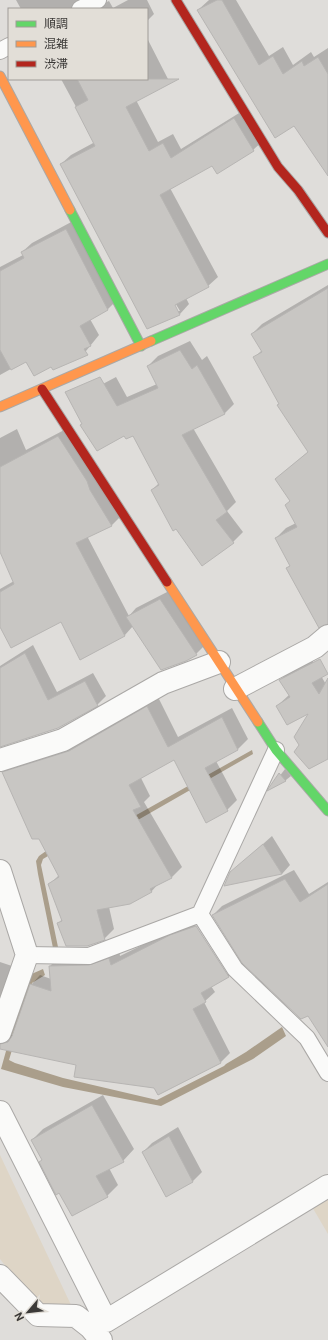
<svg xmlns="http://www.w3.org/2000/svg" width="328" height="1340" viewBox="0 0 328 1340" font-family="Roboto,'Noto Sans JP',sans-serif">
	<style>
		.green { fill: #ded5c6 }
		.water { fill: #aa9e8b }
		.shadow { fill: #0003; fill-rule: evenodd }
		.building { fill: #c8c6c3; stroke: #b7b5b3 }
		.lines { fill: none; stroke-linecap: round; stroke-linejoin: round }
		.lane-casing { stroke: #aaa8a6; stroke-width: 18 }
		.street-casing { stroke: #aaa8a6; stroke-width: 24 }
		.fast-casing { stroke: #aaa8a6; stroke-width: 11 }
		.slow-casing { stroke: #aaa8a6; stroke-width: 11 }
		.jam-casing { stroke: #aaa8a6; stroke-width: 11 }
		.lane { stroke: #fafaf9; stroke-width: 16 }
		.street { stroke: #fafaf9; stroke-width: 22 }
		.fast { stroke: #63d668; stroke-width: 9 }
		.slow { stroke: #ff974d; stroke-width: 9 }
		.jam { stroke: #b3261e; stroke-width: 9 }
	</style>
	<rect width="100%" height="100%" fill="#dfddda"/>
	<path class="green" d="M0 1155 72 1307 38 1308 0 1259Z
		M328 1194V1234L311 1205Z"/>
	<path class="water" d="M252 750 253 754 96 844 48 856 43 859 41 865 58 947 53 948 38 874 36 861 39 856 46 851 92 840Z
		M43 969 45 975 32 983 9 1060 15 1063 63 1078 157 1100 224 1066 226 1064 246 1052 282 1027 286 1036 253 1059 161 1106 63 1087 1 1069 27 976Z"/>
	<path class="shadow" d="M16 0H80L81 4 89 9H21Z
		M128 0H147L154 14 147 21V9H91L109 1 113 8Z
		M209 0H236L269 56 283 47 293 65 311 52 314 57 328 48V167L198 10Z
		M147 38 168 79 159 88 136 100 158 142 173 134 181 149 244 110 263 141 253 150 213 164 170 188 218 277 208 286 186 298 189 304 180 314 147 328 61 164 71 155 95 142 61 79H147ZM174 301 180 311H177L172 302Z
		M75 220 117 300 108 309 90 319 99 335 86 351 27 360 0 375V267L23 255 22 252 32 243Z
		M328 285V420L280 403 255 357 262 350 252 334 262 324Z
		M190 341 202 360 207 356 234 404 224 414 193 428 236 502 227 511 243 532 233 542 152 490 159 483 133 435 83 423 82 395 116 377 127 397 157 384 148 366 158 356Z
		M68 428 121 516 112 525 87 536 129 616 136 608 169 591 205 645 196 654 133 626 125 635 81 659 61 621 0 625V589L14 581 0 550V438L17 429 26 450Z
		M315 446H328V623L287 568 291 565 276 538 286 528 296 523 291 500 276 479Z
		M33 645 57 692 93 673 106 696 97 705 0 747V666Z
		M312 660 328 688V758L300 745 310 712 277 706 289 695 280 680 289 672Z
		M158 697 178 737 232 708 248 739 238 749 216 761 237 800 227 810 174 759 141 778 150 796 144 802 182 867 172 877 159 883 151 892 109 907 114 929 104 939 58 924 62 919 49 885 59 875 4 772 14 762Z
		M285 769 291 776 286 780 270 789Z
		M272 836 290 865 282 874 237 867Z
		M294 870 309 894 328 882V1045L308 1015 213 915 222 906Z
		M194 921 238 966 229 976 211 986 215 992 204 1002 230 1053 221 1062 158 1094 155 1088 77 1064 0 1048V1031L6 1035H13L31 985 40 975 51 979 50 966 60 956 119 950 120 956 181 926 193 922 227 974H229Z
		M0 962 15 967 0 1010Z
		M103 1095 134 1149 123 1161 109 1168 118 1185 107 1196 43 1160 32 1140 43 1129Z
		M178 1127 202 1172 193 1181 166 1196 143 1152 152 1143Z"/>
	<path class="building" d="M217 0H222L259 65 273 56 283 74 302 61 304 66 318 57 328 74V176L294 126 275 138 197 10Z
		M77 79H179L126 107 149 151 163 143 171 158 234 118 254 151 217 174 212 166 160 195 209 287 175 305 180 315 147 329 60 164 95 146 75 107 88 100Z
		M66 229 108 310 80 326 91 346 84 349 88 355 53 370 51 367 34 376 26 362 11 370 0 350V271L24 258 21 252Z
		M328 288V624L319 628 286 568 290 566 275 538 297 527 285 505 290 501 275 479 308 452 277 405 279 404 253 357 262 352 251 334Z
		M180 350 192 369 197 365 225 414 182 435 227 512 216 520 234 543 202 566 176 529 173 531 151 490 159 485 133 436 126 439 124 436 97 451 80 425 82 424 65 392 100 377 117 406 158 388 147 366Z
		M58 436 87 481 90 490 112 526 76 543 125 636 80 660 61 622 11 648 0 627V592L14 584 0 552V467Z
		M160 599 197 655 186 661 161 670 126 617Z
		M25 653 48 700 85 681 98 706 58 728 0 747V668Z
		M320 659 328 674 312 683 319 694 328 678V759L309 769 294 752 299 745 294 737 308 714 287 725 276 706 290 697 279 680Z
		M147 706 168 747 222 717 238 750 205 768 228 811 206 823 174 760 129 785 141 807 133 810 172 878 150 889 152 892 130 904 97 910 105 940 87 946H66L57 923 62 921 48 884 59 877 39 839H32L2 772 69 751Z
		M279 773 286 781 267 791 268 789Z
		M263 844 282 874 224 886 230 872Z
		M285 879 300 902 328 884V1047L308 1016 301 1019 242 963 212 915Z
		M196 926 229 977 201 993 206 1002 193 1009 221 1063 158 1095 154 1088 74 1077 76 1065 0 1049V1044L8 1042 12 1036 30 984 51 991 49 966 89 965 109 958 111 965 170 935Z
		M92 1105 124 1162 96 1176 108 1197 72 1216 59 1193 56 1195 39 1162 42 1160 31 1140Z
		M169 1136 193 1182 166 1197 142 1152Z"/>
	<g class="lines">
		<defs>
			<path id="lane" d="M80 9 98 0
				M0 51 9 46
				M200 914 235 969 307 1038 328 1073
				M27 955 89 956 200 914 276 750"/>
			<path id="street" d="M235 689 315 647 328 636
				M0 760 63 740 163 683 219 662
				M0 871 27 955 0 1032
				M0 1112 106 1321
				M0 1276 38 1315 76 1316 90 1327 101 1340
				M90 1327 106 1321 328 1186"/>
			<path id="fast" d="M70 210 141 346
				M151 341 328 264
				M258 722 276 750 328 811"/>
			<path id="slow" d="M0 76 70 210
				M0 407 151 341
				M167 582 258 722"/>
			<path id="jam" d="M176 0 278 167 298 190 328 233
				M42 389 167 582"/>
		</defs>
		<use href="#lane" class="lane-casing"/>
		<use href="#street" class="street-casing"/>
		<use href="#fast" class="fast-casing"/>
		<use href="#slow" class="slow-casing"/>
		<use href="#jam" class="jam-casing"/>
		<use href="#lane" class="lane"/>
		<use href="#street" class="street"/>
		<use href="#fast" class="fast"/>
		<use href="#slow" class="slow"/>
		<use href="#jam" class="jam"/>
	</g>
	<rect x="8" y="8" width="140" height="72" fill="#e2ded7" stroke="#a09c97"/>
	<rect x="16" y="21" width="20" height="6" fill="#63d668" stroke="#a09c97"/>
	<text x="44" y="28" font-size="12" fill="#3c3a38">順調</text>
	<rect x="16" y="41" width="20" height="6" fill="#ff974d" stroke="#a09c97"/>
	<text x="44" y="48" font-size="12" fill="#3c3a38">混雑</text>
	<rect x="16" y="61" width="20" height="6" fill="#b3261e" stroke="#a09c97"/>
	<text x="44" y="68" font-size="12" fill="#3c3a38">渋滞</text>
	<g transform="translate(28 1312) rotate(242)" stroke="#e2ded7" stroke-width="3" paint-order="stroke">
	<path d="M0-3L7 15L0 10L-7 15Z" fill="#3c3a38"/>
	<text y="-6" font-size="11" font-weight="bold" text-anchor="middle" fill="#3c3a38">N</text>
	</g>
</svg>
